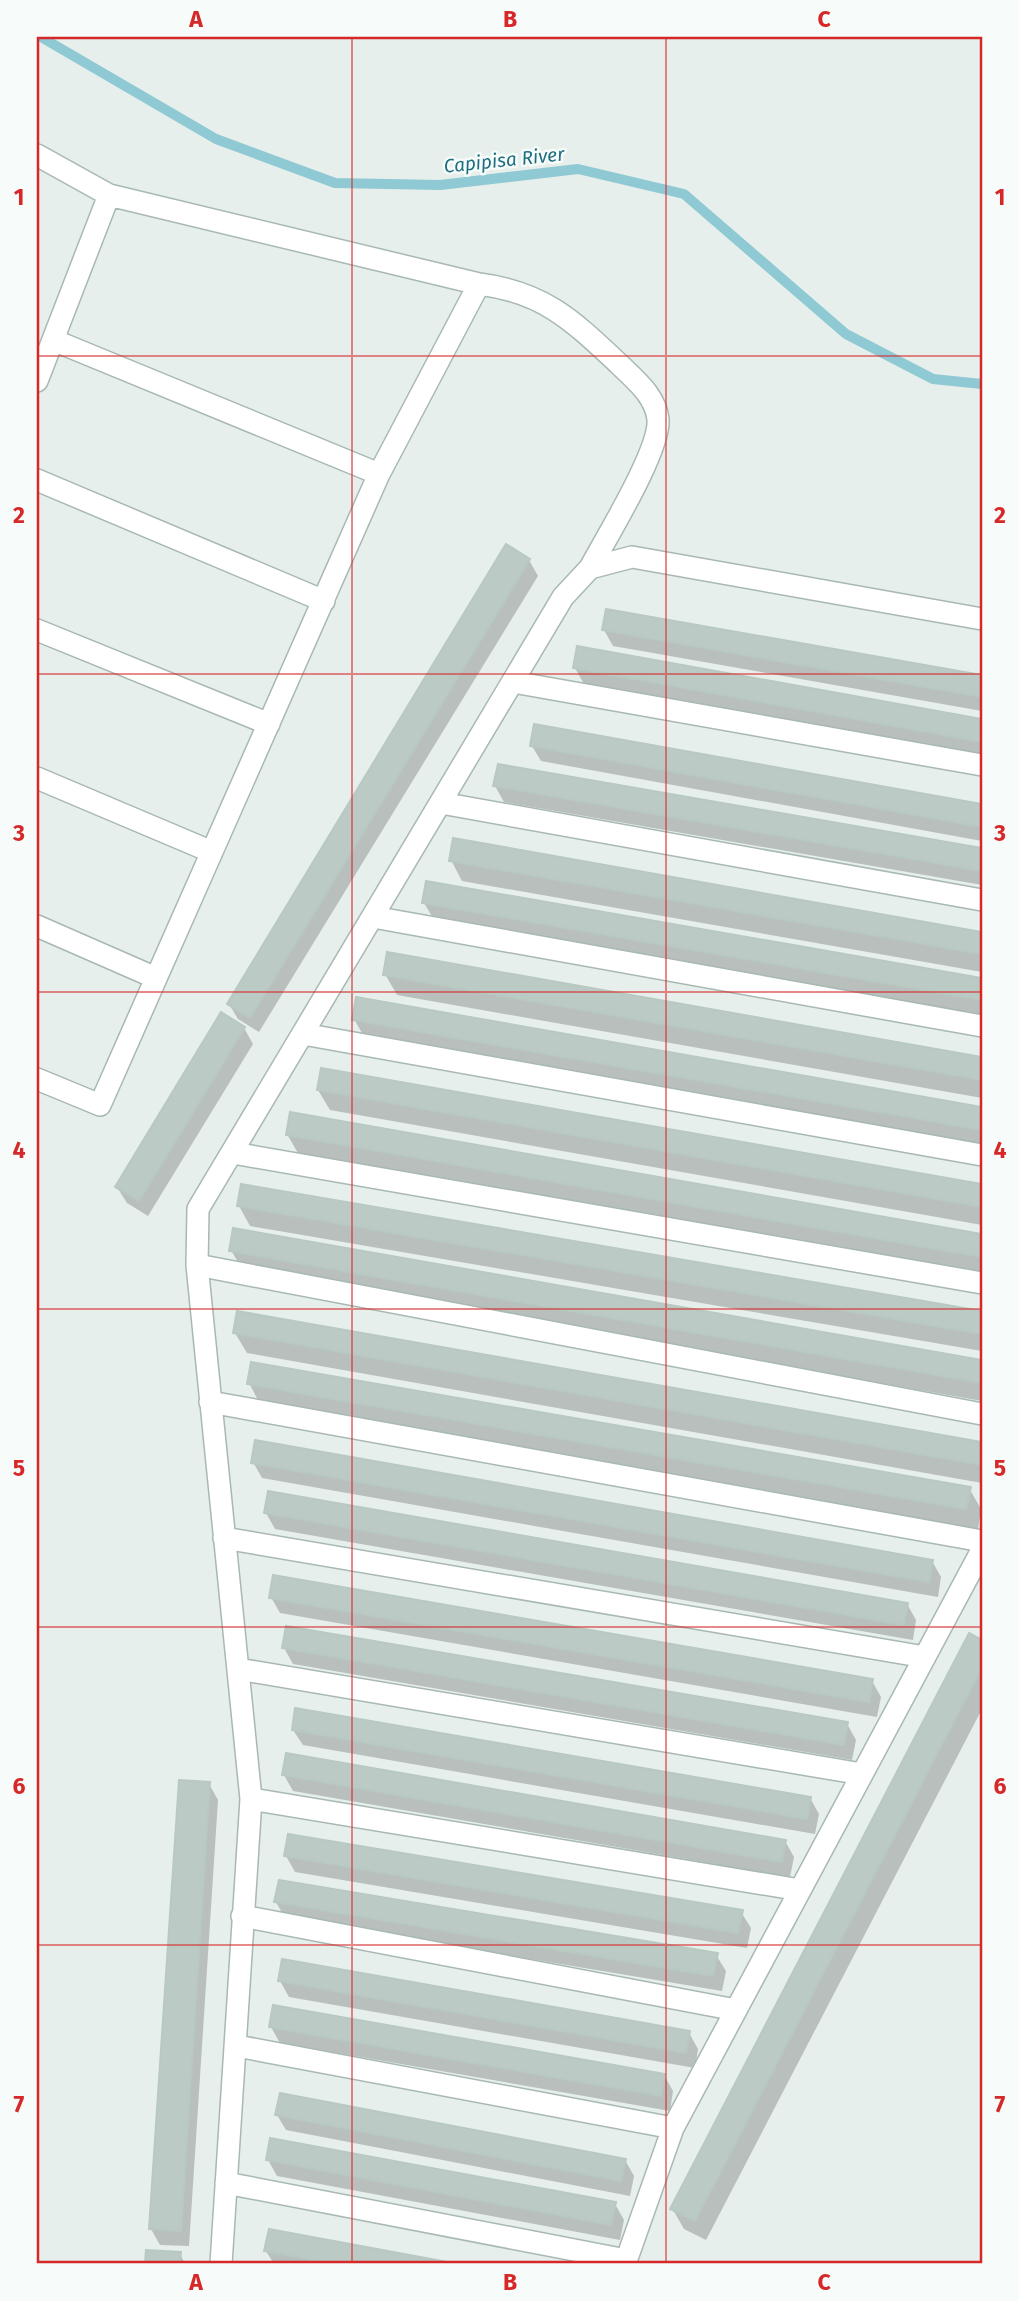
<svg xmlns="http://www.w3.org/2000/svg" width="1019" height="2301" viewBox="0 0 1019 2301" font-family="'Fira Sans',sans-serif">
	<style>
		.shadow { fill: #0003 }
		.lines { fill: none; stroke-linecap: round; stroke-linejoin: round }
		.stream { stroke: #8ec9d4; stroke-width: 10 }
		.building { fill: #bbcac4; stroke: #b8c9c2; stroke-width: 2 }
		.street-casing { stroke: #a8b8b2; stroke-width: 24 }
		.street { stroke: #fff; stroke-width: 21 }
		.grid { fill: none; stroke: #d62828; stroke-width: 2; stroke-opacity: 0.55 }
		.labels { text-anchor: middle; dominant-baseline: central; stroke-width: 5; stroke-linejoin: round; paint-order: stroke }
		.water-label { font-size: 19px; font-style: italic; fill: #1c6f80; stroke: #f7fbf9 }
		.neatline { fill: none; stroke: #d62828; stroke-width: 2.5 }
		.grid-label { font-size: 23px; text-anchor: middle; font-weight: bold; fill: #d62828 }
	</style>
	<rect width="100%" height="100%" fill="#e6efeb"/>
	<path class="shadow" d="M529 560 538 576 259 1032 238 1019 229 1004Z
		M607 611 982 676V711L613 646 604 630Z
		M578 648 982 721V756L584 684 575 668Z
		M536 726 982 806V841L541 761 532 746Z
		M499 766 982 850V885L504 802 495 786Z
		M454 840 982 933V972L462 881 451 860Z
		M428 883 982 979V1018L436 923 424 903Z
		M389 954 982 1059V1098L397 995 385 974Z
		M358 999 982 1109V1148L366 1040 354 1019Z
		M244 1028 253 1044 148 1216 127 1203 117 1187Z
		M322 1070 982 1186V1225L330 1110 318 1090Z
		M291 1114 982 1236V1275L299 1155 287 1134Z
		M242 1186 982 1312V1351L250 1226 239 1206Z
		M235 1230 982 1362V1401L243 1271 231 1250Z
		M238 1313 982 1444V1483L247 1353 235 1333Z
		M249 1383 969 1488 981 1509 978 1529 260 1404Z
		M253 1462 932 1561 941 1577 938 1597 262 1478Z
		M266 1513 907 1604 916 1620 913 1640 275 1529Z
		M271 1597 872 1681 881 1697 877 1717 280 1613Z
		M970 1635 982 1642V1709L706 2240 684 2229 672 2208Z
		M284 1648 847 1724 856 1740 852 1760 293 1664Z
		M293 1730 810 1798 819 1814 815 1834 303 1745Z
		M284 1775 785 1841 794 1857 790 1877 293 1791Z
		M209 1784 218 1800 189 2246 160 2245 151 2229Z
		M286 1856 741 1912 751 1928 747 1948 295 1872Z
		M276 1902 716 1955 726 1971 722 1991 285 1918Z
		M280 1981 689 2033 698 2049 695 2068 289 1997Z
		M271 2027 664 2075 673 2091 670 2111 280 2043Z
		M277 2115 625 2160 634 2176 630 2196 286 2130Z
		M268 2160 615 2204 624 2220 620 2240 277 2176Z
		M270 2231 448 2264H274L266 2251Z
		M147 2252 180 2254 185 2264H147Z"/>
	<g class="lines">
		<path class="stream" d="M41 37 216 139 335 183 440 185 578 169 684 194 846 334 933 379 982 384"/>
	</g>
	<path class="building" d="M506 544 530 559 250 1018 227 1004Z
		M606 609 982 675V697L602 630Z
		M577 646 982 719V742L573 668Z
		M534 724 982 804V827L530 746Z
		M498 764 982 848V871L493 786Z
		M453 838 982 932V954L449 861Z
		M426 881 982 978V1000L422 903Z
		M387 952 982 1057V1080L383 975Z
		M356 997 982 1107V1130L352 1020Z
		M221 1012 245 1027 139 1201 115 1187Z
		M321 1068 982 1184V1207L317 1090Z
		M290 1112 982 1234V1257L286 1135Z
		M241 1184 982 1311V1334L237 1206Z
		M233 1228 982 1360V1383L229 1251Z
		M237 1311 982 1442V1465L233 1333Z
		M251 1362 971 1487 966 1509 247 1384Z
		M255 1440 933 1560 929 1582 251 1463Z
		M268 1491 908 1603 904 1625 264 1513Z
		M273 1575 873 1679 869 1702 269 1598Z
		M286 1626 848 1722 844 1745 282 1648Z
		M969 1633 982 1640V1667L695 2221 670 2209Z
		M295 1708 811 1797 807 1819 292 1730Z
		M286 1753 786 1840 782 1862 282 1775Z
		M179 1780 210 1782 181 2231 149 2229Z
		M288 1834 743 1910 738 1933 284 1856Z
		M279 1880 718 1953 713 1976 274 1902Z
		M282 1959 690 2031 686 2053 278 1981Z
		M273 2005 665 2074 661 2096 269 2027Z
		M280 2093 626 2159 621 2181 275 2115Z
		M270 2138 616 2202 611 2225 266 2160Z
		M269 2229 458 2264H335L264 2251Z
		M146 2250 181 2252 180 2264H145Z"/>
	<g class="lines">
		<defs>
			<path id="street" d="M37 155 109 195 479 284C544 292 573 321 619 364 635 380 655 395 658 419 661 449 606 538 590 568
				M53 340 379 474
				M37 381 109 195
				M37 480 324 601
				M37 630 269 724
				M513 682 982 765
				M37 778 212 852
				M441 803 982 900
				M373 917 982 1026
				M37 926 156 978
				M303 1034 982 1155
				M37 1079 100 1105 379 474 479 284
				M233 1153 982 1283
				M197 1265 982 1414
				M210 1402 982 1541
				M224 1538 925 1657
				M238 1669 862 1774
				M251 1799 800 1890
				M242 1916 736 2010
				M237 2046 673 2128
				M226 2183 626 2260
				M221 2264 251 1799 197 1265 198 1209 563 597 590 568 632 557 982 619
				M625 2264 673 2128 982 1550"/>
		</defs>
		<use href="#street" class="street-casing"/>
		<use href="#street" class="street"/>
	</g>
	<path class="grid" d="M352 37V2264M666 37V2264M37 356H982M37 674H982M37 992H982M37 1309H982M37 1627H982M37 1945H982"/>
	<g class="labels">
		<g class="water-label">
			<text transform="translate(504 160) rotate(-6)">Capipisa River</text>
		</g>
	</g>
	<rect width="1019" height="2301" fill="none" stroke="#f7fbf9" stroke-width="77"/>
	<rect x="38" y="38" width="943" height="2224" class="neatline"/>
	<g class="grid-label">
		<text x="196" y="27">A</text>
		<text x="510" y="27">B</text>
		<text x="824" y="27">C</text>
		<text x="19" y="205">1</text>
		<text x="1000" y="205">1</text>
		<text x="19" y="523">2</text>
		<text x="1000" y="523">2</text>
		<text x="19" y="841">3</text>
		<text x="1000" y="841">3</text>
		<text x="19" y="1158">4</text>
		<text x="1000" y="1158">4</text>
		<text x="19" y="1476">5</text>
		<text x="1000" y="1476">5</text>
		<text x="19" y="1794">6</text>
		<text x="1000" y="1794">6</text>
		<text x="19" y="2112">7</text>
		<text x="1000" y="2112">7</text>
		<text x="196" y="2290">A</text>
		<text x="510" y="2290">B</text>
		<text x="824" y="2290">C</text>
	</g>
</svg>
